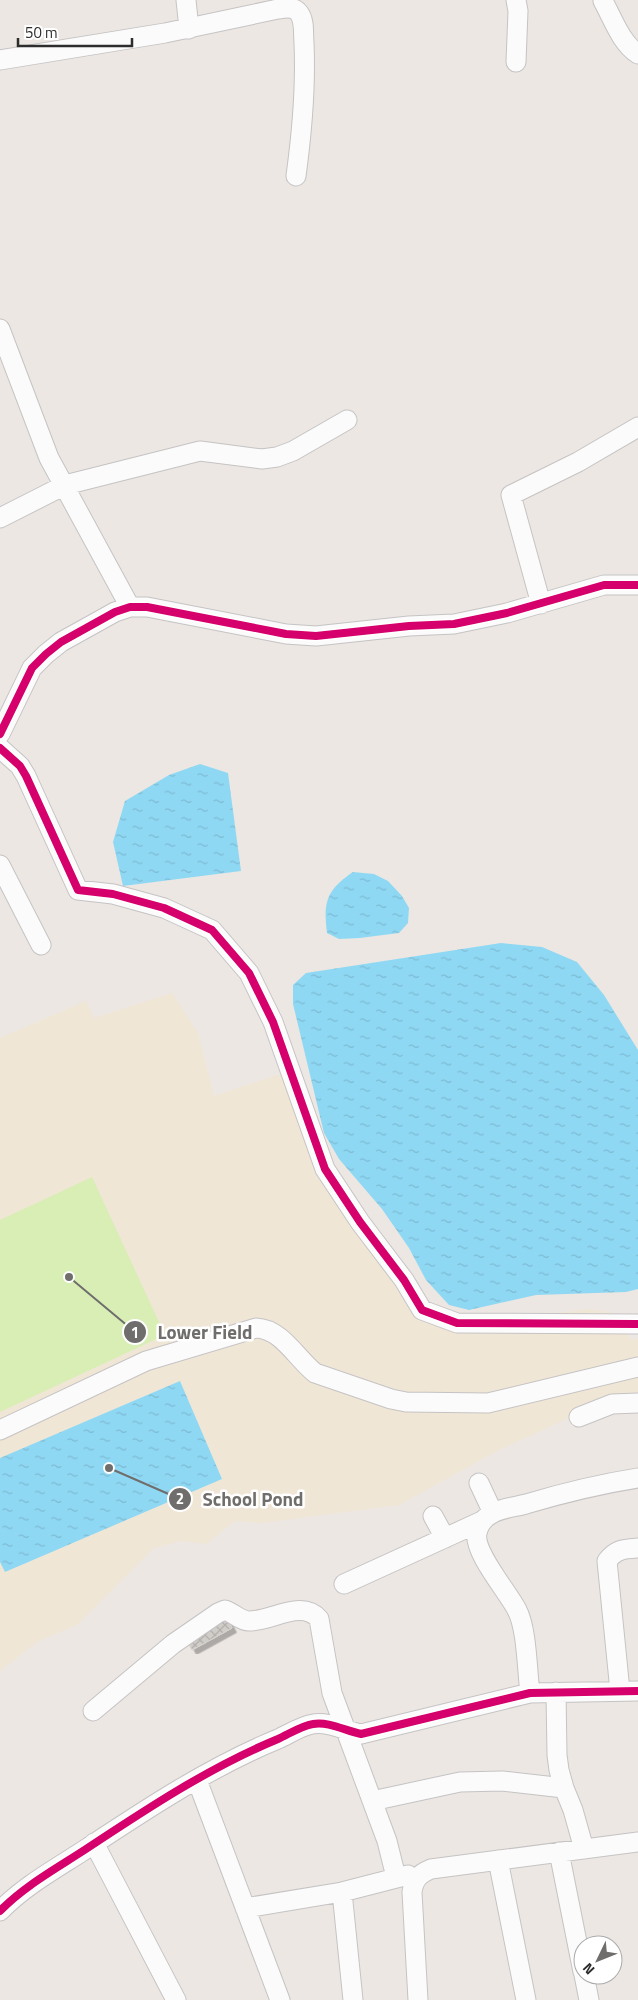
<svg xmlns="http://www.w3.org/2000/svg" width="638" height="2000" viewBox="0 0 638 2000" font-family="'Titillium Web',sans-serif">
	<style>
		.education { fill: #f0e6d6 }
		.pitch { fill: #d8eeb5 }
		.water { fill: url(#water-ripples) }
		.building { fill: url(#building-cross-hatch); stroke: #d7d3ce; filter: url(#shadow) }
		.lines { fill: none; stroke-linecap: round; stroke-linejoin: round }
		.minor-casing { stroke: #c5c3c4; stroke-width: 21 }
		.minor { stroke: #fcfbfb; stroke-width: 19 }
		.cycleway-casing { stroke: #fff; stroke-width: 11 }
		.cycleway { stroke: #d6006c; stroke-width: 8 }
		.leader { fill: none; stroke: #706e6c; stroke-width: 2 }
		.callout-dot { fill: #706e6c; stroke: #fff; stroke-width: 2 }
		.mark-label { font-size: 15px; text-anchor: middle; font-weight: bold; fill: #fff }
		.callout-label { font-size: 19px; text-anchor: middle; font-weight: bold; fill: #706e6c; stroke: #fff; stroke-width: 5; stroke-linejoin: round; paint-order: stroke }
	</style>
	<defs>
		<pattern id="water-ripples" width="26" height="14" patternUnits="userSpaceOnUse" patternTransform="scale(1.25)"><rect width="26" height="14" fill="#8fd8f4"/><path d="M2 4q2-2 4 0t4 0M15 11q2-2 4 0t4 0" fill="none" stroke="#7cbad2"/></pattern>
		<pattern id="building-cross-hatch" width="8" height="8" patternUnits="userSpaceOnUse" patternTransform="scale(1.25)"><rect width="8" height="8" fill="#d0cdc9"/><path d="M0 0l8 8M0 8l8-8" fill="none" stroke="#b3b0ad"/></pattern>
		<filter id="shadow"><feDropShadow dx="4.5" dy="4.5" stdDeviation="0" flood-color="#0004"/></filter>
	</defs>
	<rect width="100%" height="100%" fill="#ece7e2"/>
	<path class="education" d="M172 993 198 1033 214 1096 280 1074 328 1180 442 1322 536 1316 588 1309 611 1312 631 1340 638 1339V1392L619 1395 499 1450 399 1505 262 1523 235 1521 206 1544 180 1541 154 1548 77 1625 37 1642 0 1671V1038L86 1001 94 1018Z"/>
	<path class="pitch" d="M92 1177 165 1335 0 1412V1220Z"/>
	<path class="water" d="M200 764 228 773 241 871 123 886 113 842 125 801 169 775Z
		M353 872 374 874 388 881 402 896 409 908 408 923 399 933 360 938 339 939 327 933C323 901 327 890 353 872Z
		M501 943 542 947 577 962 604 995 638 1050V1289L626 1292 536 1295 469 1310 449 1305 426 1280 409 1248 382 1209 339 1159 324 1133 293 1004V985L306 973Z
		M180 1381 222 1479 5 1572 0 1562V1458Z"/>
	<path class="building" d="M226 1617 232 1628 192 1650 186 1639Z"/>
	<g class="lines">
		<defs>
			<path id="minor" d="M186 0 189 29
				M516 0 518 11 516 62
				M603 1C613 19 621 43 638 54
				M0 60 165 33 278 9C285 8 294 6 299 13 305 21 303 33 304 43 306 88 302 132 296 176
				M0 329 49 458 130 607
				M0 518 65 485 200 451 262 459 277 457 293 451 347 420
				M541 604 511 495 578 462 638 427
				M0 734 32 668 46 654 61 642 115 612 130 607H147L286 634 316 636 409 626 454 624 507 613 604 585H638
				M0 748 20 766 26 776 78 890 113 894 164 908 212 930 249 973 273 1022 325 1169 360 1222 404 1280 422 1310 457 1323 638 1324
				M0 865 41 945
				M579 1417 612 1404 638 1403
				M0 1430 146 1361 256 1328C282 1329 296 1358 315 1373L391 1399 406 1402 488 1403 638 1367
				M479 1483 493 1513
				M433 1516 445 1538
				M344 1584 482 1521
				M620 1691 607 1561C616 1549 624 1549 638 1548
				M556 1692 557 1755 559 1770 564 1788 573 1810 584 1849
				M530 1693C527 1670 527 1629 517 1610 508 1592 473 1552 477 1533 479 1524 485 1517 493 1513 503 1508 515 1507 526 1504 563 1493 600 1484 638 1478
				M93 1711 173 1644 218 1613 225 1610C234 1613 240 1621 249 1621 272 1621 302 1599 319 1619L332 1693 387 1841 396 1877
				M197 1780 280 2000
				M372 1801 460 1782 502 1781 564 1788
				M94 1843 176 2000
				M559 1852 583 1972
				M498 1860 526 2000
				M342 1892 353 2000
				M245 1908 342 1892 408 1875
				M0 1911C24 1886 57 1868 86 1849 148 1808 210 1767 278 1739 289 1734 301 1726 313 1724 328 1721 346 1731 361 1734L530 1693 638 1691
				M584 1975 589 2000
				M418 2000 412 1892C414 1879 419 1874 431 1869L638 1842"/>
		</defs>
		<use href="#minor" class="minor-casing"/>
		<use href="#minor" class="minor"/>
		<defs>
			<path id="cycleway" d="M0 734 32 668 46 654 61 642 115 612 130 607H147L286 634 316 636 409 626 454 624 507 613 604 585H638
				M0 748 20 766 26 776 78 890 113 894 164 908 212 930 249 973 273 1022 325 1169 360 1222 404 1280 422 1310 457 1323 638 1324
				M0 1911C24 1886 57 1868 86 1849 148 1808 210 1767 278 1739 289 1734 301 1726 313 1724 328 1721 346 1731 361 1734L530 1693 638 1691"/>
		</defs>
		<use href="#cycleway" class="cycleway-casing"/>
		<use href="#cycleway" class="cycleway"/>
	</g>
	<path class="leader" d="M69 1277L135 1332M109 1468L180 1499"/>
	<g class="callout-dot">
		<circle cx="69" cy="1277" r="5"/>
		<circle cx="109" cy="1468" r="5"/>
		<circle cx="135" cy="1332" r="12"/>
		<circle cx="180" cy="1499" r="12"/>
	</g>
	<g class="mark-label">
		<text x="135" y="1338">1</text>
		<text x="180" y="1504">2</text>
	</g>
	<g class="callout-label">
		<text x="205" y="1339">Lower Field</text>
		<text x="253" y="1506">School Pond</text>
	</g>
	<g transform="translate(598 1960) rotate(227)"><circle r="24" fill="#ffffff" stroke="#ababab"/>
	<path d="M0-4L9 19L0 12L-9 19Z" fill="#706e6c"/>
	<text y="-8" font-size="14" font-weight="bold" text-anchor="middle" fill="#2d2d2d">N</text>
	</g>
	<path d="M18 38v8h114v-8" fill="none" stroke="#2d2d2d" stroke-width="2.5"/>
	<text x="25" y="38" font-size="15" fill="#2d2d2d" stroke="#ffffff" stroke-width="4" paint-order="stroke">50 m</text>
</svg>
